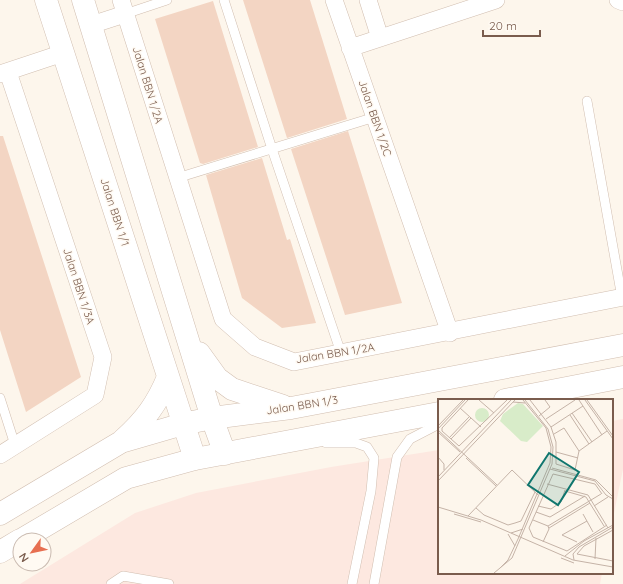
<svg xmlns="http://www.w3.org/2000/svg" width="623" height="584" viewBox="0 0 623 584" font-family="Quicksand,sans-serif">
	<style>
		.commercial { fill: #fde8e0 }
		.building { fill: #f3d5c3 }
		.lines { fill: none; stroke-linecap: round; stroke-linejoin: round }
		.service-casing { stroke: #d1beb0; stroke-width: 10 }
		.minor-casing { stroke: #d1beb0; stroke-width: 18 }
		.tertiary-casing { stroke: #d1beb0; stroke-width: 23 }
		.service { stroke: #fff; stroke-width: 9 }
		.minor { stroke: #fff; stroke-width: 17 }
		.tertiary { stroke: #fff; stroke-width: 22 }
		.labels { text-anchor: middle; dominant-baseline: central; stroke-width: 3; stroke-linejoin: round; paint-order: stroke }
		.street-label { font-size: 11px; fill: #7a5c4d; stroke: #fffaf3 }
		.inset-road { fill: none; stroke: #c5b3a7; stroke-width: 1 }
		.view { fill: #0f766e; fill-opacity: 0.15; stroke: #0f766e; stroke-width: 2 }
		.inset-edge { fill: none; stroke: #7a5c4d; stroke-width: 2 }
	</style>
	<rect width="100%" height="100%" fill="#fdf6ec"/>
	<path class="commercial" d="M623 419V469L612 523V421Z
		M439 450V573H602L600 584H20L135 513 196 493 331 467Z"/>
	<path class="building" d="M243 0H310L347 119 287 138Z
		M213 1 258 147 203 164 200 163 155 19Z
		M348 131 402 303 345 315 291 149Z
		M0 136H3L81 377 26 412 0 330Z
		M262 158 287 240 290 239 316 323 282 328 242 298 206 175Z"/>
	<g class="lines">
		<defs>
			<path id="service" d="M224 0 272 149 341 353
				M125 14 167 0
				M587 101 622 298
				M177 178 375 117
				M0 398 15 445
				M326 443H356L367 447 374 458 371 491 352 584
				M111 584 123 576 169 584
				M374 584 397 457 410 439 439 424"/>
			<path id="minor" d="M121 0 223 319 255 347 294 362 623 297
				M334 0 450 333
				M368 0 380 38
				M618 0 623 2
				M91 25 125 14
				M350 48 496 0
				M0 74 63 53
				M0 455 95 395 103 357 8 72"/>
			<path id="tertiary" d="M46 0 195 459
				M83 0 212 418 225 454
				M199 353 217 378 232 389 283 406
				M505 400 623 377
				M123 440C145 420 157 404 168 377
				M0 514 121 442 183 424 212 418 291 408 623 345
				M21 540 126 478 195 459 439 413
				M0 552 20 540"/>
		</defs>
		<use href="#service" class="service-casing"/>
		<use href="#minor" class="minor-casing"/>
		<use href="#tertiary" class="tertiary-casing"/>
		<use href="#service" class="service"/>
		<use href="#minor" class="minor"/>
		<use href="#tertiary" class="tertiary"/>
	</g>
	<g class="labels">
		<g class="street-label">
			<text transform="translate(148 85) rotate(73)">Jalan BBN 1/2A</text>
			<text transform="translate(375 118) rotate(71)">Jalan BBN 1/2C</text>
			<text transform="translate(115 212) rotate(72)">Jalan BBN 1/1</text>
			<text transform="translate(79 286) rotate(72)">Jalan BBN 1/3A</text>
			<text transform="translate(335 353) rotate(-9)">Jalan BBN 1/2A</text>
			<text transform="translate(302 405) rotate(-9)">Jalan BBN 1/3</text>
		</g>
	</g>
	<g transform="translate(438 399)">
		<rect width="175" height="175" fill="#fdf6ec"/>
		<path d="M80 4 85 5 105 27 89 43 83 42 62 22 65 15Z" fill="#d8ecc9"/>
		<path d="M37 16a7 7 0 1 1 14 0a7 7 0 1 1-14 0ZM83 11 97 25 87 35 73 21Z" fill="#d8ecc9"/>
		<path class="inset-road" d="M30 1 4 29V32L21 47 69 1M41 1 56 14M92 1 113 28 118 43V65L137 71M141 1 164 36M147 1 175 40M149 1 175 37M75 3 87 4M22 9 43 28M134 14 154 43M132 16 151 45M101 17 112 8 107 1M108 20 137 1M0 27 25 1M113 28 145 7M0 30 27 1M0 31 59 86M0 33 22 53M116 35 126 29 141 52 137 71M11 39 31 18M13 40 33 19M141 52 169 32M118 53 140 59M0 58 6 65V71M28 59 58 87M114 69 158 81 175 98M112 70 157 82 168 96 175 100M0 78 73 1M0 82 77 1M109 85 150 96 170 129M127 92 148 98 166 127M164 95 157 85 115 75 91 129 95 138 129 152 169 126M100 107 113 110 123 103 127 91M156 107 170 98M0 108 43 121 135 161 175 168M38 109 46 116 70 126 77 124 83 122 97 93M98 113 112 118 147 97M16 115 43 123M145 115 155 133M30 117 74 71 100 96M95 121 110 127 111 130 105 143M110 127 163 95M111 129 152 104M175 131 146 147 139 155 175 162M73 134 85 130M70 135 77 147M124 136 149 122M124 136 139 143M127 157 146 142 175 126M123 159 136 164M157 160 158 139M136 161 135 155 141 148 175 128M62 169 70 161 80 140 112 64 113 48 108 29 85 1M56 174 74 159 114 65 115 48 110 30 87 1"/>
		<path class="view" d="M111 54 141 73 120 106 90 86Z"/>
		<rect width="175" height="175" class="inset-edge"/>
	</g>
	<g transform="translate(32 552) rotate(237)"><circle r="19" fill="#fffaf3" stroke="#cabbb1"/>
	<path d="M0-3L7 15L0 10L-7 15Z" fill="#e76f51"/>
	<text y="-6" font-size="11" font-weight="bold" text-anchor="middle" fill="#7a5c4d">N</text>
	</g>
	<path d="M483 30v6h57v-6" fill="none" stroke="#7a5c4d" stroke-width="2"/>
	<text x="489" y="30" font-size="12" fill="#7a5c4d" stroke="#fffaf3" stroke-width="3" paint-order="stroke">20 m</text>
</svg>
